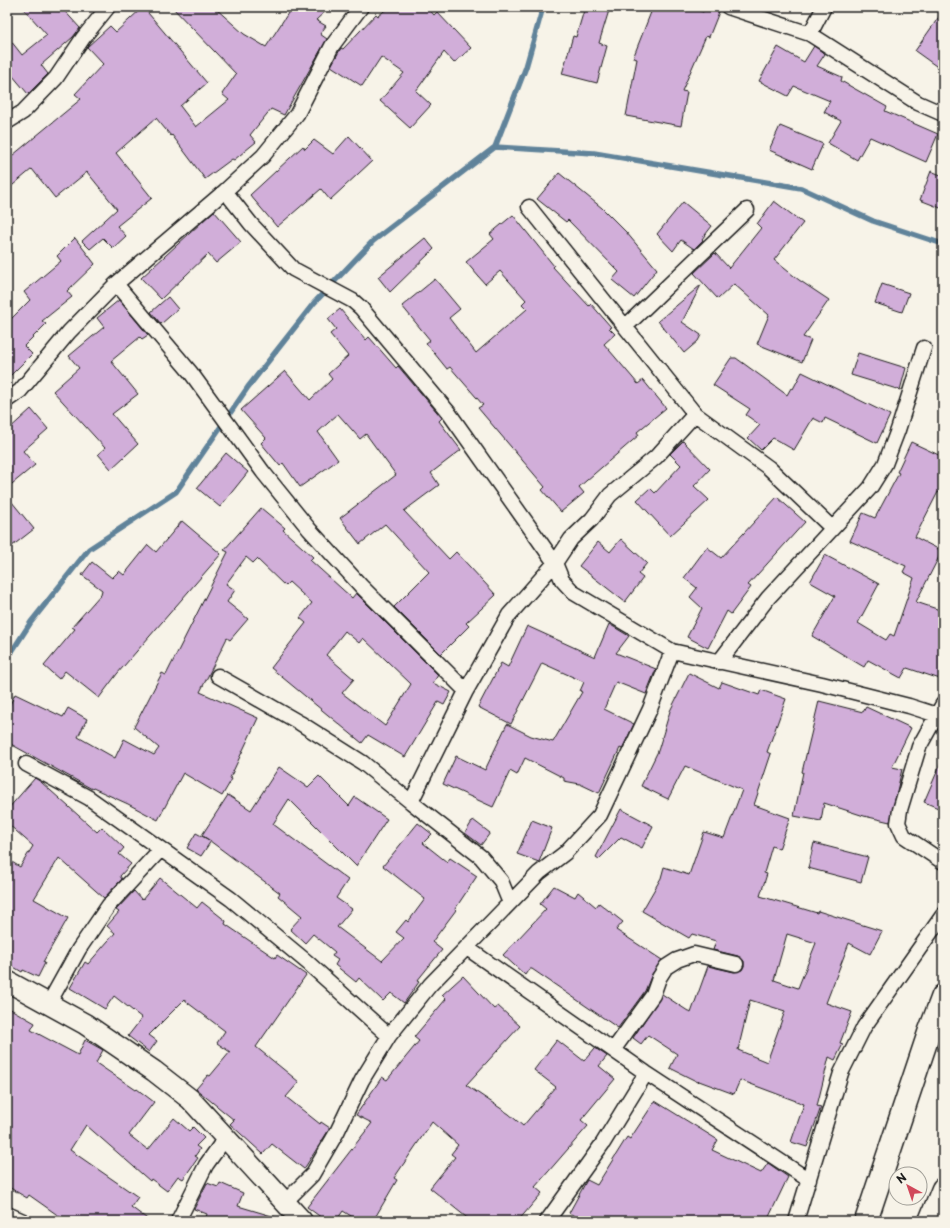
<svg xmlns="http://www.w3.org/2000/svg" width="950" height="1228" viewBox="0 0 950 1228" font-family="'Playpen Sans',sans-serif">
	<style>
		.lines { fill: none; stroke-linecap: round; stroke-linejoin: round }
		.stream { stroke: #61839a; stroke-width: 5.5 }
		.building { fill: #d1aed9; stroke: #1c1c1c; fill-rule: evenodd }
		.street-casing { stroke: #1c1c1c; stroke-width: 17 }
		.secondary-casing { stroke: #1c1c1c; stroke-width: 23 }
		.highway-casing { stroke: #1c1c1c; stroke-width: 25 }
		.street { stroke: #f7f3e8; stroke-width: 14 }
		.secondary { stroke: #f7f3e8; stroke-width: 20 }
		.highway { stroke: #f7f3e8; stroke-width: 22 }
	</style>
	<rect width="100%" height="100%" fill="#f7f3e8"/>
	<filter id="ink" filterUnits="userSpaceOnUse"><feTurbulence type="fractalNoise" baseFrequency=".025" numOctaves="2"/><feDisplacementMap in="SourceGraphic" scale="8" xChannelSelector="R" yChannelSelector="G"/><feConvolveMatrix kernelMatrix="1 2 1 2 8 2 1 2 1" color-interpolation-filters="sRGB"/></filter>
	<g filter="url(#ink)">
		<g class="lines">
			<path class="stream" d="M495 147 594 153 801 188 873 221 943 244
				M7 659 31 622 89 549 176 492 248 387 314 303 373 241 495 147 526 67 543 7"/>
		</g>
		<path class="building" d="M22 7H61L80 28 73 37 41 65 48 74 28 94 7 69V36L22 55 47 35Z
			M143 7 207 83 180 106 196 127 229 100 222 94 236 74 172 7H214L244 34 266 47 292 7H330L316 20 326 26 320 34 327 39 284 115 271 109 250 135 256 142 234 160 232 159 205 179 172 135 171 136 156 118 116 153 152 198 117 226 126 236 113 248 103 238 90 249 82 241 117 209 87 172 55 198 32 169 7 190V160L81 99 75 94 103 64 87 47 110 26 116 32Z
			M389 7H427L434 15 437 12 471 48 454 63 444 52 416 91 431 105 410 128 380 101 404 73 381 57 362 86 331 66 341 48 343 49 376 14 378 16Z
			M585 7H610L599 43 607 46 597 83 562 74 573 36 576 37Z
			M653 7H691L703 12 706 7 719 12 709 37 706 36 682 91 687 92 681 126 626 116 637 59 633 58Z
			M943 11V71L915 51Z
			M814 46 825 54 817 66 842 77 841 81 887 107 885 111 938 134 926 162 870 137 857 160 828 143 841 121 824 112 830 101 794 86 788 96 759 81 778 47 804 62Z
			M780 126 823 144 812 169 769 150Z
			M349 136 372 161 330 200 321 189 277 227 250 195 303 146 305 149 314 140 333 154Z
			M931 171 943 176V209L920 200Z
			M559 173 602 208 626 232 657 269 634 298 612 280 619 272 568 220 566 222 537 199Z
			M774 201 803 223 774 260 799 280 829 300 803 337 811 340 802 362 757 344 769 315 734 284 718 299 694 273 715 253 729 268 761 228 757 224Z
			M683 202 712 226 702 239 703 240 694 249 681 240 673 251 657 234Z
			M214 211 241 242 216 263 208 254 161 299 141 278Z
			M513 215 554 266 553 267 589 306 591 304 611 327 609 328 615 334 604 344 638 384 643 380 666 408 637 432 639 435 579 487 584 493 561 512 542 490 545 487 478 408 483 405 450 367 447 369 426 343 430 340 402 306 435 279 460 309 449 318 476 353 527 309 522 304 526 300 500 271 485 284 466 262 494 239 490 234Z
			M75 238 95 264 67 291 72 297 42 321 46 324 24 346 32 354 7 379V323L30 300 24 292 61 261 57 256Z
			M425 238 434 249 390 292 378 277Z
			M882 284 909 293 902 312 875 303Z
			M701 285 682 322 701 335 698 341 684 353 658 321Z
			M168 297 178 309 161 324 151 312Z
			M119 300 148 335 142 339 140 337 111 361 138 394 112 414 138 444 111 469 98 454 105 448 53 391 79 368 69 356 104 327 97 318Z
			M340 309 366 340 369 337 396 368 398 366 442 418 439 421 461 450 431 473 439 485 404 511 449 559 456 552 496 595 466 623 469 626 441 654 394 607 429 572 385 524 360 544 340 518 396 475 366 434 360 439 338 414 318 432 338 460 300 487 283 463 280 466 261 443 266 438 241 410 285 371 310 400 332 379 328 374 348 356 330 334 336 329 328 319Z
			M858 353 906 368 900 390 851 375Z
			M731 358H736L787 395 791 388 793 389 802 372 890 415 877 443 825 418 823 423 813 418 794 450 773 438 761 450 748 438 760 425 746 415 750 409 713 385Z
			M31 409 48 429 23 451 35 465 7 488V431Z
			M683 441 710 469 694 486 709 500 670 536 637 500 650 488 655 493 681 465 670 454Z
			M911 442 943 457V494L938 492 915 537 942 551 916 602 943 611V680L907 668 901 678 868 660 864 667 812 636 835 596 810 582 825 555 879 584 858 623 886 640 890 634 894 636 914 578 903 572 906 566 850 541 863 513 875 518 899 473 897 472Z
			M226 453 248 472 220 507 197 488Z
			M7 496 34 529 7 550Z
			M777 497 805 522 748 585 751 587 731 614 727 611 708 648 687 637 702 608 690 597 697 588 684 578 707 547 721 558Z
			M261 508 285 528 283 530 313 557 310 560 352 598 356 593 438 675 433 683 451 692 444 705 438 702 405 757 368 735 362 743 271 668 306 623 300 618 312 603 289 582 285 586 257 559 253 563 246 557 226 584 235 590 227 602 248 619 230 640 227 638 200 692 258 718 230 778 232 779 222 796 183 773 158 820 128 804 93 788 92 789 7 742V711L15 694 63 717 68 708 87 719 78 737 115 758 124 739 154 755 159 748 134 727 162 673 166 675 228 552 224 550ZM345 631 359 643 363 638 411 684 385 726 342 693 354 679 326 655Z
			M182 521 221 554 117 674 99 698 65 671 59 679 44 666 75 629 72 627 101 594 102 590 82 575 92 562 112 578 119 571 124 575 148 545 156 552Z
			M621 539 647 563 638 574 643 578 625 602 579 566 598 542 610 552Z
			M609 624 629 636 616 653 656 669 646 694 616 682 604 709 634 724 622 749 620 748 599 793 580 784 564 781V778L525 758 517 775 510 771 493 807 443 784 456 756 485 770 507 724 531 736 553 742 582 692 580 691 584 682 542 663 511 724 478 707 501 663 508 667 527 626 595 657Z
			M689 673 719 688 722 682 759 695 761 690 786 699 767 752 771 754 754 805 790 818 779 849 772 846 764 873 767 874 760 896 817 913 818 911 882 931 870 954 849 943 826 1003 852 1012 840 1043 843 1044 835 1060 829 1057 817 1106 821 1107 807 1147 791 1142 804 1104 740 1080 734 1094 699 1081 698 1082 670 1068 677 1054 648 1035 641 1044 633 1038 662 994 691 1013 708 966 734 972 742 970 744 966V961L738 956 713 950 716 941 692 934 689 938 642 911 661 878 664 867 689 875 704 832 724 838 742 790 685 766 668 799 641 786 658 751 670 711ZM787 934 816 943 798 988 774 980ZM750 1000 785 1011 767 1062 738 1050Z
			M819 701 863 712 866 707 911 728 892 767 902 769 890 822 864 816 824 803 821 821 794 816 803 772H802Z
			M943 758V810L924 802Z
			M279 767 308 787 319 776 349 806 355 797 387 819 356 866 289 799 273 824 348 880 336 898 352 909 337 927 382 961 404 938 396 932 406 920 408 922 425 899 383 866 418 823 432 834 423 843 447 862 450 858 477 876 455 909 456 910 432 942 442 950 417 981 419 982 404 1003 391 993 383 1001 359 978 356 982 335 965 338 960 332 956 335 952 313 934 305 943 290 929 302 916 278 896 280 893 202 835 228 795 251 810Z
			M35 778 41 782 97 832 102 827 124 848 119 854 131 864 120 876 122 879 104 898 59 858 34 899 68 918 43 962 45 963 38 977 23 970 22 972 7 963V859L20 867 33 846 7 823V810Z
			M621 809 653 826 642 848 621 837 599 859 596 857Z
			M473 820 490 833 481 845 465 833Z
			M532 820 552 828 539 862 517 854Z
			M196 833 211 841 201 856 187 848Z
			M814 843 868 857 861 882 808 868Z
			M160 878 197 908 202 902 226 921 225 924 275 958 277 955 306 975 256 1047 299 1082 286 1097 320 1124 321 1122 330 1128 304 1169 272 1144 263 1154 230 1124 234 1120 196 1089 208 1075 210 1076 230 1052 217 1043 225 1031 184 1000 149 1035 157 1041 149 1052 128 1036 142 1018 114 996 105 1009 70 988 85 962 88 964 115 933 107 926 119 912 116 910 134 891 142 900Z
			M554 886 575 897 578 892 596 907 599 903 623 922 616 930 662 960 652 974 645 991 618 1028 532 969H529L525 975 503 955 546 909 540 904Z
			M463 976 494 1009 498 1006 520 1026 466 1085 509 1114 523 1126 556 1087 534 1070 557 1040 584 1061 595 1048 607 1056 599 1066 615 1079 581 1120 588 1126 535 1187 542 1193 518 1221H471L430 1188 455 1157 451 1154 458 1145 432 1122 394 1178 397 1180 373 1221H359L343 1211 336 1221H326L307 1207 372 1123 356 1115 382 1077 387 1080 419 1041 414 1037 446 999 442 995Z
			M7 1007 35 1023 31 1030 78 1055 85 1040 103 1050 96 1063 136 1090 137 1089 154 1102 129 1135 148 1150 174 1118 189 1131 193 1127 204 1138 196 1146 200 1149 195 1156 198 1158 183 1179 178 1176 167 1191 151 1179 150 1181 86 1125 70 1150 138 1197 131 1207 150 1221H66L29 1195 27 1198 7 1186Z
			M655 1101 718 1140 712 1150 761 1173 768 1163 788 1177 767 1221H584L569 1213 587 1180 597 1185 627 1137 630 1139Z
			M207 1183 218 1187 220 1183 243 1193 238 1206 275 1217 274 1221H205L207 1214 194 1209Z"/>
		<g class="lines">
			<defs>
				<path id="street" d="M728 7 810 34 918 103 943 114
					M810 34 824 7
					M7 122 23 112 56 78 83 38 108 7
					M225 191 251 224 293 269 353 301 361 308 449 413 555 563 562 580 574 593 672 651 822 684 909 706 937 715
					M529 207 695 414 769 468 832 528
					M116 284 191 373 263 472 309 529 361 586 466 691
					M626 326 747 210
					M7 400 20 391 69 332 116 284 225 191 263 156 297 114 332 46 361 7
					M719 662 768 598 870 488 885 464 898 430 924 348
					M218 676 300 723 363 763 411 802
					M943 704 919 747 900 810 898 823 904 836 943 862
					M26 764 89 798 231 899 307 962 389 1036
					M510 903 501 881 481 857 411 802 466 691 509 615 555 563 571 539 592 519 610 495 656 457 695 414
					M467 948 646 1073 809 1180
					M49 1003 79 949 109 905 160 850
					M614 1049 653 995 659 978 666 967 677 960 694 954 736 964
					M284 1203 312 1175 337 1132 362 1080 389 1036 430 985 539 873 565 853 600 815 650 709 672 651
					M7 1214 23 1221
					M178 1221 206 1165 226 1137
					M547 1221 603 1143 646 1073
					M796 1221 841 1073 864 1027 943 915"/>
				<path id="secondary" d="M7 981 85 1024 154 1071 190 1099 302 1221"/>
				<path id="highway" d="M866 1221 929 1033 943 996
					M930 1221 943 1189"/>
			</defs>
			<use href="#street" class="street-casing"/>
			<use href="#secondary" class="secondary-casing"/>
			<use href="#highway" class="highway-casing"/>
			<use href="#street" class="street"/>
			<use href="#secondary" class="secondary"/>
			<use href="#highway" class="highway"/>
		</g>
	</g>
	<rect width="950" height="1228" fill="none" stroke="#f7f3e8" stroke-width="24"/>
	<rect x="12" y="12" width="926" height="1204" fill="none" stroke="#1c1c1c" stroke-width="1.5" filter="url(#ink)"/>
	<g transform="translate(908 1186) rotate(320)"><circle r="19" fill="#f7f3e8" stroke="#9f9d96"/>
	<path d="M0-3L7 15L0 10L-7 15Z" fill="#d1495b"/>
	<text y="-6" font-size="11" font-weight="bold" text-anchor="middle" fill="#1c1c1c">N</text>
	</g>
</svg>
